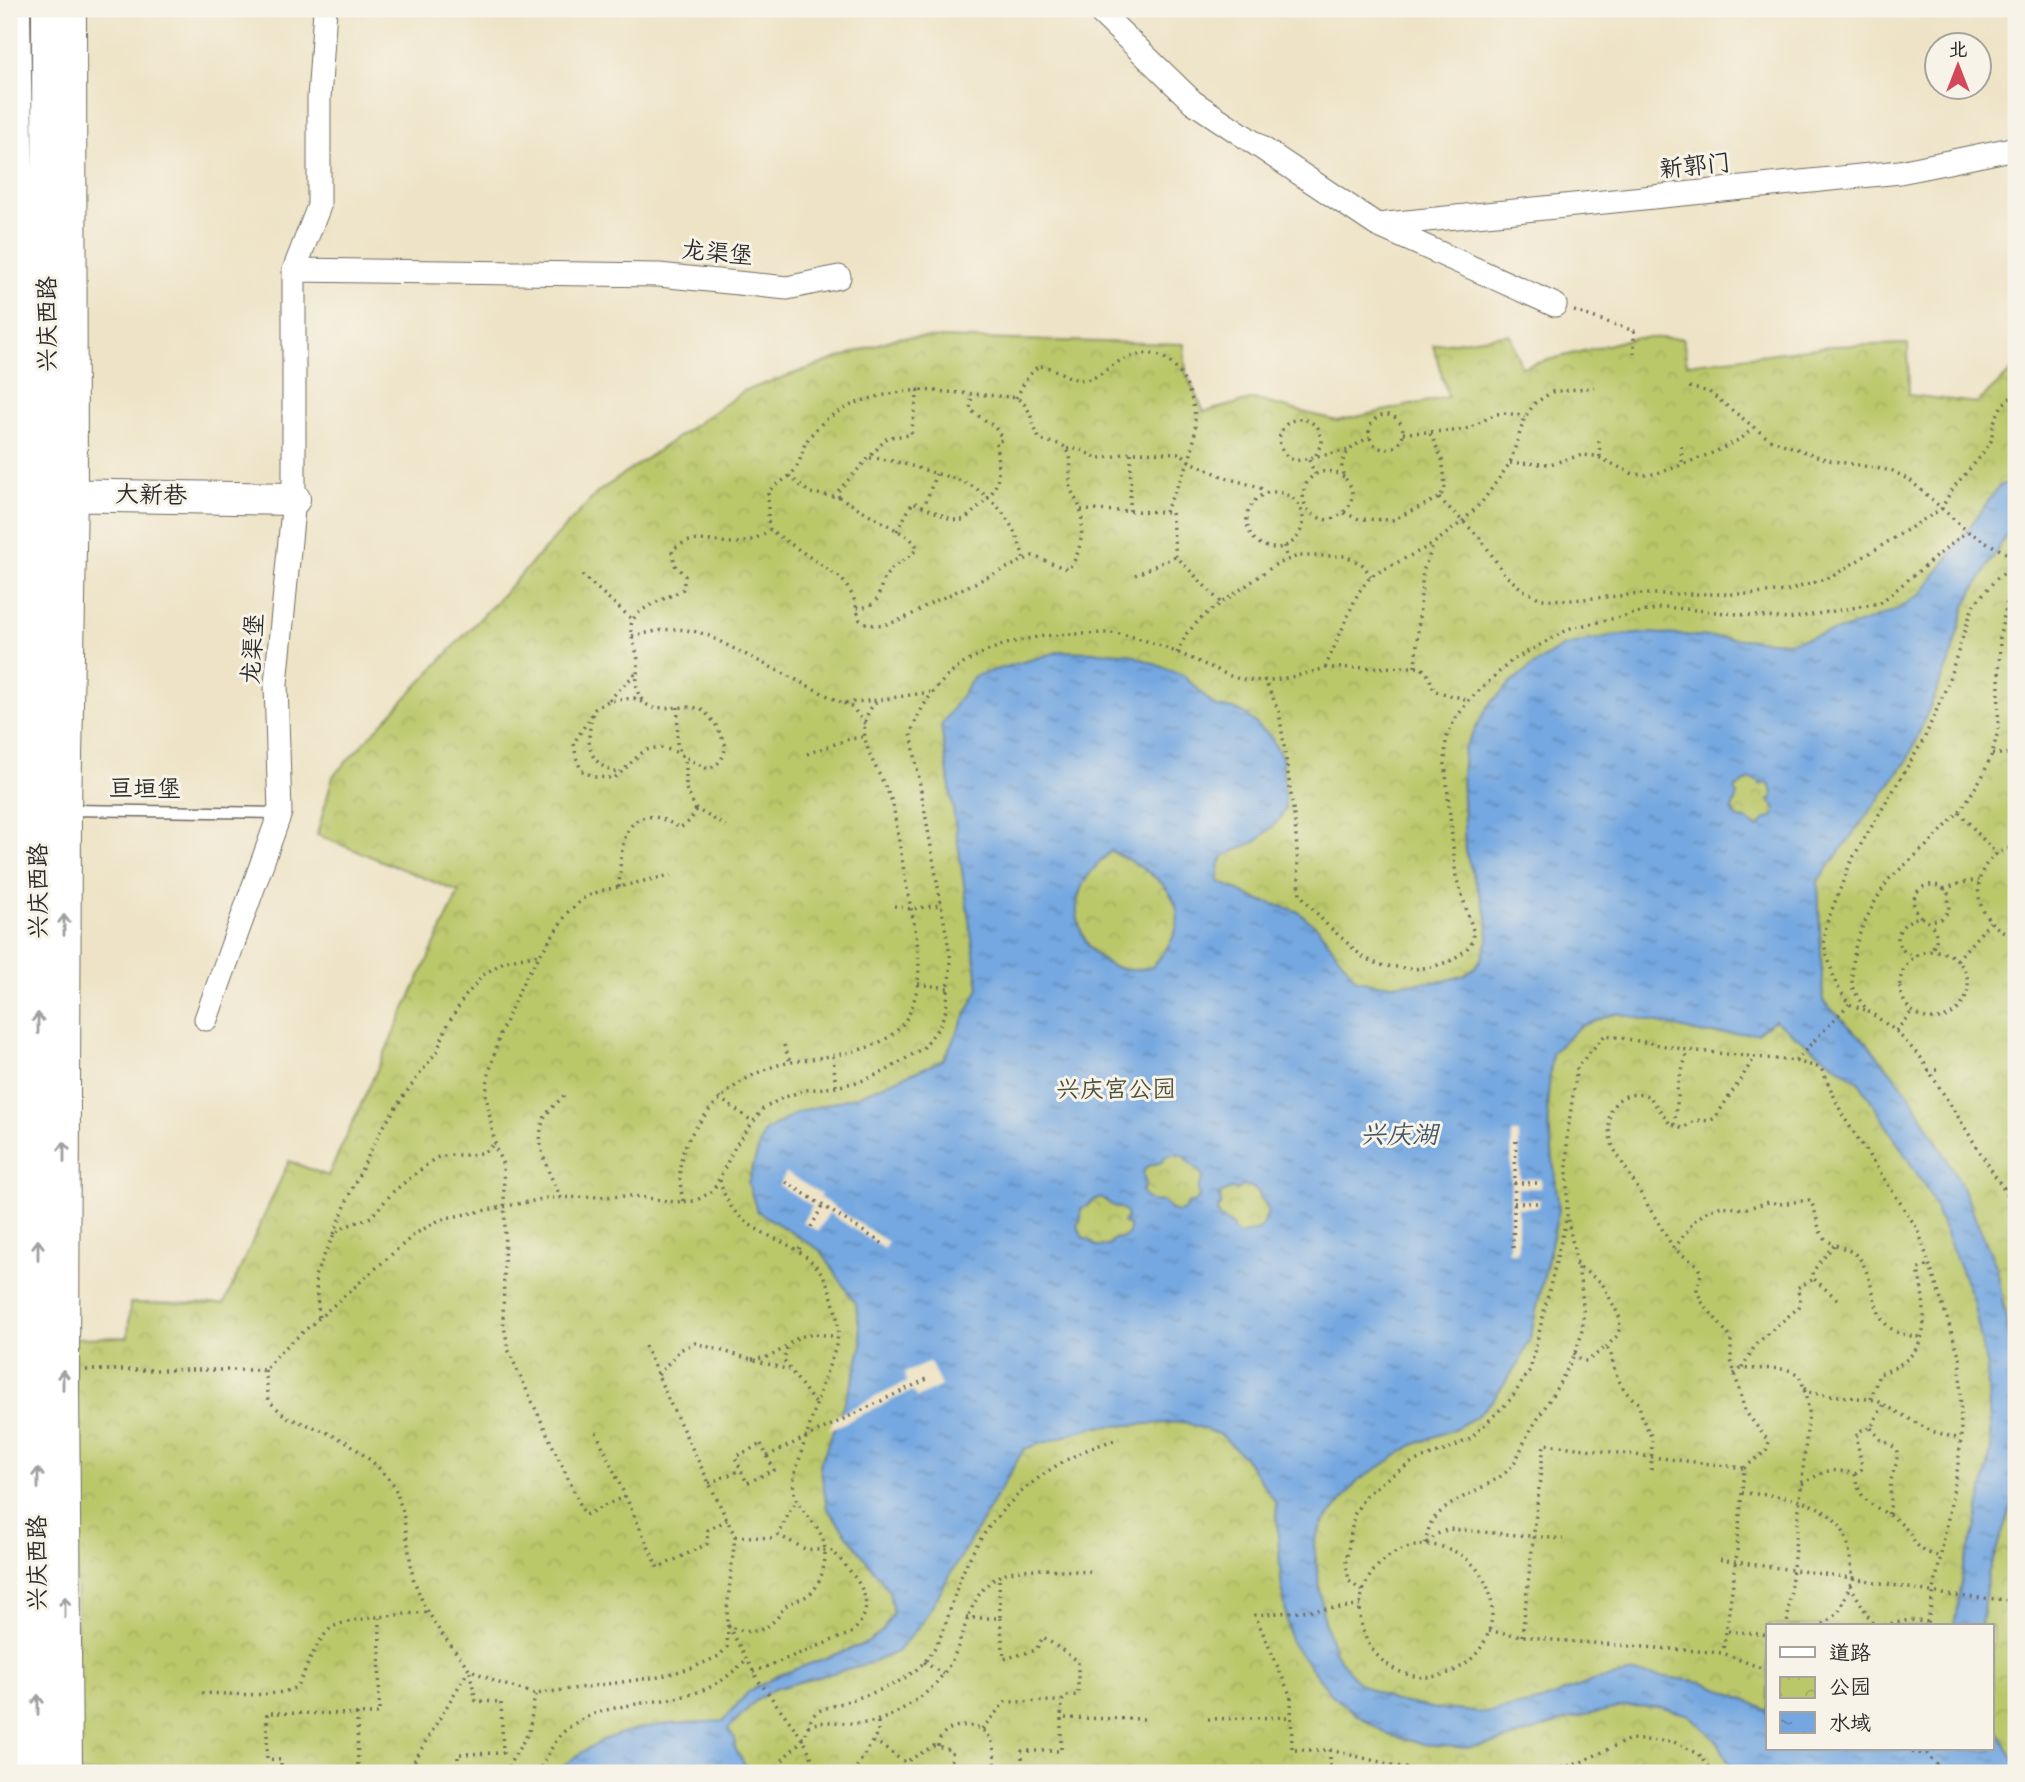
<svg xmlns="http://www.w3.org/2000/svg" width="2025" height="1782" viewBox="0 0 2025 1782" font-family="Kalam,'LXGW WenKai TC',sans-serif">
	<style>
		.park { fill: url(#park-crowns); stroke: #737a4a; stroke-width: 2; fill-rule: evenodd }
		.water { fill: url(#water-ripples); stroke: #506986; stroke-width: 2; fill-rule: evenodd }
		.pier { fill: #eee3c6 }
		.lines { fill: none; stroke-linecap: round; stroke-linejoin: round }
		.lane-casing { stroke: #6f6b61; stroke-width: 13 }
		.street-casing { stroke: #6f6b61; stroke-width: 25 }
		.secondary-casing { stroke: #6f6b61; stroke-width: 34 }
		.path { stroke: #6f6b61; stroke-width: 3.5; stroke-dasharray: 2 5; stroke-linecap: butt }
		.lane { stroke: #fff; stroke-width: 10 }
		.street { stroke: #fff; stroke-width: 23 }
		.secondary { stroke: #fff; stroke-width: 32 }
		.oneway { stroke: #a0a0a0 }
		.labels { text-anchor: middle; dominant-baseline: central; stroke-width: 6; stroke-linejoin: round; paint-order: stroke }
		.street-label { font-size: 24px; fill: #2b2b2b; stroke: #f7f3e8 }
		.park-label { font-size: 24px; fill: #4f523b; stroke: #f7f3e8 }
		.water-label { font-size: 26px; font-style: italic; fill: #45566a; stroke: #f7f3e8 }
	</style>
	<defs>
		<pattern id="park-crowns" width="20" height="18" patternUnits="userSpaceOnUse" patternTransform="scale(1.75)"><rect width="20" height="18" fill="#bbc86a"/><path d="M2 6a3 3 0 1 1 6 0M12 15a3 3 0 1 1 6 0" fill="none" stroke="#a1ac5c"/></pattern>
		<pattern id="water-ripples" width="26" height="14" patternUnits="userSpaceOnUse" patternTransform="scale(1.75)"><rect width="26" height="14" fill="#74a7e0"/><path d="M2 4q2-2 4 0t4 0M15 11q2-2 4 0t4 0" fill="none" stroke="#5f88b6"/></pattern>
	</defs>
	<rect width="100%" height="100%" fill="#f7f3e8"/>
	<filter id="ink" filterUnits="userSpaceOnUse"><feTurbulence type="fractalNoise" baseFrequency=".0143" numOctaves="2"/><feDisplacementMap in="SourceGraphic" scale="14" xChannelSelector="R" yChannelSelector="G"/><feConvolveMatrix kernelMatrix="1 2 1 2 8 2 1 2 1" color-interpolation-filters="sRGB"/></filter>
	<filter id="wash" filterUnits="userSpaceOnUse"><feTurbulence type="fractalNoise" baseFrequency=".00686" numOctaves="4" result="noise"/><feDisplacementMap in="SourceGraphic" scale="28" xChannelSelector="R" yChannelSelector="G"/><feGaussianBlur stdDeviation="1.57" result="paint"/><feColorMatrix in="noise" values="0 0 0 0 0 0 0 0 0 0 0 0 0 0 0 0 0 1.4 0 .05"/><feComposite in="paint" operator="in"/></filter>
	<g filter="url(#wash)">
		<rect width="100%" height="100%" fill="#eee3c6"/>
		<path class="park" d="M1510 334 1521 367 1634 338H1683L1687 364 1830 346 1908 344 1909 395 1977 403 2016 367V1773H78L74 1338 128 1337 130 1303 224 1304 289 1161 328 1176 459 892 317 835 333 776 598 492 744 391 899 337 1184 344 1186 373 1204 412 1254 399 1337 421 1448 397 1433 345ZM1768 1626H1992V1749H1768Z"/>
		<path class="water" d="M2016 480V519L1966 604 1950 660 1907 761 1818 881 1823 1001 1868 1044 1908 1092 1959 1180 1997 1268 2014 1365 2016 1480 2014 1498 1988 1574 1981 1626H1954L1963 1567 1975 1530 1991 1450 1987 1369 1972 1297 1929 1193 1860 1083 1774 1020 1757 1033 1704 1034 1617 1013 1579 1027 1552 1053 1547 1108 1559 1210 1530 1338 1519 1363 1491 1402 1476 1417 1454 1429 1413 1445 1358 1481 1322 1524 1314 1544 1324 1621 1335 1652 1358 1683 1391 1700 1432 1708 1487 1713 1542 1701 1595 1680 1635 1673 1703 1682 1743 1698 1768 1711V1749H1992V1722L2016 1763V1773H1734L1718 1742 1689 1715 1659 1707 1628 1706 1576 1717 1497 1743 1466 1748 1422 1744 1389 1735 1357 1715 1331 1694 1290 1641 1281 1580 1276 1503 1245 1458 1221 1435 1184 1422 1094 1427 1024 1449 922 1623 897 1652 874 1662 774 1689 754 1702 728 1729 735 1738V1748L746 1767H730V1773H557C605 1724 659 1724 723 1721L748 1692 779 1675 867 1643 883 1630 893 1613 889 1591 827 1508 820 1464 853 1380 862 1344 856 1305 821 1251 757 1211 748 1183 763 1133 798 1112 857 1096 943 1060 979 988 941 726 974 676 1061 651 1127 653 1183 675 1216 707 1234 709 1245 714 1270 736 1282 757 1285 807 1281 818 1257 841 1224 856 1220 863 1218 881 1253 898 1297 911 1318 928 1356 979 1374 984H1401L1443 981 1465 975 1474 968 1481 959 1488 940 1487 916 1465 851 1462 776 1464 749 1488 706 1508 686 1532 666 1562 647 1609 636 1649 633 1788 642 1845 629 1896 610 1923 592 1999 486ZM1750 779 1760 782V785L1768 783 1772 789 1773 796 1769 801 1776 809 1773 817 1764 820 1758 828 1747 820 1739 819 1732 810 1737 795 1735 789ZM1111 851C1139 865 1183 887 1177 924 1175 940 1162 955 1152 967 1139 970 1128 972 1115 967 1086 956 1069 917 1081 889 1087 874 1100 862 1111 851ZM1176 1154 1185 1157C1189 1167 1200 1167 1203 1178L1198 1189 1199 1198 1193 1203H1188L1184 1210 1178 1212 1171 1210 1163 1201C1153 1203 1146 1201 1142 1191L1146 1184 1143 1173 1146 1167 1162 1162 1165 1157ZM1250 1186 1259 1193C1261 1203 1259 1195 1265 1203 1272 1214 1263 1221 1259 1230L1239 1235 1234 1231 1232 1225 1219 1217 1217 1210 1221 1204 1220 1194 1231 1189 1237 1190 1242 1187ZM1101 1198C1106 1200 1110 1205 1114 1206 1121 1209 1125 1208 1127 1217L1123 1222 1129 1226V1234L1125 1237 1114 1239 1108 1246H1096L1089 1240 1083 1238 1077 1225 1081 1219V1210L1096 1199Z"/>
		<path class="pier" d="M1512 1133H1519L1520 1178 1541 1179 1540 1188H1518V1199H1540L1539 1207 1518 1208V1252H1509Z
			M786 1173 821 1194 819 1197 888 1242 884 1249 829 1213 818 1231 802 1222 812 1206 779 1185Z
			M930 1362 941 1386 917 1398 912 1391 829 1430 835 1416 907 1382 904 1373Z"/>
	</g>
	<g filter="url(#ink)">
		<g class="lines">
			<defs>
				<path id="lane" d="M68 810 280 813"/>
				<path id="street" d="M1097 9 1193 102 1377 225 1555 305
					M1377 225 1900 172 2016 148
					M294 270 659 275 787 288 839 277
					M206 1019 280 813 276 684 294 499V270L319 206V99L325 9"/>
				<path id="secondary" d="M52 495 294 499
					M13 1773 10 808 21 495 14 9
					M38 1773 39 809 49 495 48 9
					M66 1773 63 1379 65 810 71 495 70 9"/>
			</defs>
			<use href="#lane" class="lane-casing"/>
			<use href="#street" class="street-casing"/>
			<use href="#secondary" class="secondary-casing"/>
			<path class="path" d="M1574 311 1634 331V353
				M1689 387 1709 392 1769 439 1828 460 1893 471 1911 481 1967 531 2016 559
				M921 390 1011 397C1031 400 1031 423 1039 438 1047 445 1062 440 1068 451 1073 460 1069 473 1070 483 1070 492 1077 500 1080 508 1085 523 1081 560 1067 569L1033 556 927 605C910 617 880 633 860 620L853 596 842 579 770 530 768 520V492C776 483 790 479 796 468 801 460 802 450 806 442 831 403 878 394 921 390Z
				M1016 398 1027 378 1038 366C1054 366 1068 380 1084 380 1099 379 1110 365 1122 360 1128 357 1136 355 1143 354 1175 349 1194 393 1195 419 1196 433 1193 447 1189 461L1226 478 1259 487 1269 494
				M1369 432a17 17 0 1 1 34 0a17 17 0 1 1-34 0Z
				M1403 433 1453 431 1470 428 1495 414 1507 413 1525 417
				M1599 441 1600 458
				M1681 446 1682 463
				M1067 449C1087 447 1088 458 1101 458 1111 458 1122 454 1131 452
				M1316 455 1322 442 1318 428C1291 400 1260 445 1295 461L1349 450
				M870 458C891 459 908 465 928 471 939 475 952 477 964 482 996 497 1017 526 1024 560
				M1309 460 1315 474
				M1510 463 1550 464 1582 455 1596 456 1633 474 1648 475 1665 471 1715 452 1742 438 1753 428
				M789 476 810 493 839 497 910 538 916 545V550C908 558 897 563 890 571 873 588 888 606 856 608
				M1344 477C1306 453 1283 513 1328 520 1344 516 1355 505 1351 488 1349 482 1345 479 1343 474 1337 455 1356 444 1370 437
				M1247 520a28 28 0 1 1 56 0a28 28 0 1 1-56 0Z
				M839 497 837 492 888 437 911 435 918 390
				M1439 498 1481 539 1505 575 1523 590 1541 599 1571 600 1642 594H1754L1787 591 1831 577 1941 509 1953 488 1980 457 1991 441 1994 422 2002 405 2016 393
				M922 506 953 520H964C999 489 1001 489 996 442L1002 440C996 422 982 421 970 409L972 394
				M1081 510 1171 512 1176 556 1222 604
				M1130 511 1131 452 1181 453 1189 461 1165 512
				M1344 513 1359 519 1392 520 1439 498 1445 489 1444 472 1442 459 1429 431
				M897 531 913 502 922 506 925 504 936 474
				M1284 546 1287 560
				M2016 569 2011 583 2000 635 1998 731 1992 754 1983 775 1963 807 1935 838 1888 880 1873 905 1861 930 1855 948 1852 972V987L1859 999 1867 1010 1896 1031 1921 1058 2016 1209
				M582 575 633 620
				M1135 575 1176 556
				M632 636C662 630 677 625 707 635L842 703 878 700 930 692
				M1177 653 1187 633 1202 617 1275 565 1298 556H1346L1363 565 1371 576
				M1415 667 1423 571 1433 546
				M1325 668 1421 667 1429 676 1434 691 1469 700
				M1264 679 1279 711 1295 822 1300 894 1325 923 1364 958 1380 965 1413 969 1432 967 1450 961 1465 951 1471 944 1474 933 1456 877 1445 764 1446 739 1454 721 1469 700 1511 661 1571 628 1665 607 1788 619 1880 603 1967 531
				M634 698 653 708 693 707 704 711 715 723 726 746C723 759 720 764 708 769 687 760 662 736 639 755 630 763 624 771 614 778L594 777 581 770 576 757 574 743 595 709 608 701Z
				M609 700 636 673
				M642 700C633 688 638 676 638 663 638 650 630 639 631 626 633 607 669 599 683 589L685 576 675 565 672 551C692 530 720 547 744 542 754 540 762 535 770 530
				M844 703 853 708 865 724
				M678 707 677 744 686 764V789L696 809 726 826
				M593 714C585 744 587 764 620 774
				M807 754 849 739 865 737
				M1992 754H2016
				M1959 812 1997 855
				M2016 847C1967 853 1965 924 2016 936
				M619 887C621 864 618 813 654 817 662 818 673 824 680 828L691 820 696 809
				M1944 889 1961 883 1979 880
				M894 906 911 909 941 905
				M1921 917C1900 898 1929 871 1948 893L1949 911 1941 919 1929 921
				M1900 985a34 34 0 1 1 68 0a34 34 0 1 1-68 0Z
				M1917 955 1914 956C1888 948 1896 921 1921 917 1935 924 1943 940 1929 951
				M1957 960 1990 922
				M918 984 948 988
				M1865 1010 1849 1004 1836 984 1824 945 1826 925 1851 861 1924 739 1946 688 1973 606 1995 580 2016 564
				M1896 1031 1912 1011
				M784 1045 790 1062
				M833 1056 836 1087
				M1795 1061 1849 1004
				M1928 1070H1939
				M719 1098 752 1121
				M1674 1125 1678 1097 1677 1087 1688 1050
				M720 1180C736 1253 816 1224 833 1302 836 1312 839 1323 838 1333 837 1349 829 1365 824 1379 814 1412 804 1444 794 1476 794 1481 793 1488 794 1492 800 1517 825 1523 825 1554 825 1567 820 1585 810 1594 803 1599 793 1600 786 1606 782 1609 780 1615 776 1619 761 1634 745 1635 728 1625
				M786 1182 883 1244
				M1514 1183H1540
				M2004 1188 2016 1182
				M561 1198C550 1174 533 1145 544 1119 548 1110 559 1101 566 1094
				M683 1201C676 1165 680 1147 703 1118 721 1094 746 1075 775 1066 818 1053 892 1060 911 1009 927 969 915 930 907 889 902 861 898 833 893 805 883 772 844 732 878 700
				M1514 1203H1540
				M811 1227 823 1205
				M334 1234 350 1193 380 1132 402 1098 437 1051 448 1024 463 999 483 975 505 961 539 954
				M1834 1245 1813 1271 1814 1279 1837 1299
				M1513 1248 1516 1136
				M799 1249 803 1243
				M1674 1249 1694 1221 1709 1210 1722 1206 1744 1209 1769 1202 1780 1204 1809 1200C1818 1210 1815 1225 1823 1236 1832 1248 1852 1247 1860 1259 1882 1293 1865 1335 1922 1337
				M1575 1264 1602 1283 1619 1316 1620 1328 1617 1336 1606 1347
				M319 1317 315 1276 334 1234 347 1226 371 1217 394 1191 434 1159C455 1149 478 1164 495 1142
				M645 1346 669 1401 735 1536 727 1610 728 1625 758 1680 803 1739 819 1773
				M787 1348 784 1361 816 1405
				M1574 1353 1581 1361H1587L1606 1347C1612 1353 1611 1356 1613 1363 1617 1380 1624 1394 1639 1403L1641 1416 1652 1438 1651 1472
				M752 1359C770 1359 779 1352 793 1341 805 1332 823 1334 837 1337
				M1742 1368 1756 1344 1799 1307 1800 1298 1797 1288 1814 1279
				M86 1370H265L278 1354 415 1234 441 1219 548 1198 633 1196 675 1202 695 1201 713 1191 736 1145 763 1109 780 1099 805 1090 836 1087 861 1081 884 1072 923 1048 939 1027 946 1010 951 961 911 733C937 659 1004 635 1078 634 1091 634 1107 632 1120 634 1150 640 1179 653 1206 665 1217 669 1229 677 1241 679 1266 684 1301 676 1325 668L1358 593 1371 576 1433 544 1463 521 1482 502 1510 463 1525 417 1535 403 1552 392 1594 387
				M265 1370 269 1401 286 1417 319 1429 349 1443 375 1464 394 1485 403 1512 413 1578 423 1603 439 1630 469 1669 496 1682 535 1694 658 1677 692 1668 719 1656 727 1647 728 1625
				M1734 1374 1742 1368C1758 1371 1792 1363 1800 1378 1805 1387 1806 1401 1809 1411L1787 1626
				M658 1375 680 1350 695 1343 789 1370
				M1804 1388 1808 1392 1819 1394 1876 1400 1931 1431 1960 1439
				M1871 1399 1879 1374C1934 1356 1927 1317 1918 1269L1930 1265
				M1871 1428 1880 1439 1896 1448C1900 1461 1893 1469 1891 1481 1889 1495 1893 1500 1888 1515
				M596 1432 658 1568 707 1544 708 1530 727 1520
				M761 1444 774 1470 747 1483 735 1457Z
				M767 1456 931 1377
				M1744 1468 1766 1451 1769 1442 1745 1411 1731 1360V1338L1701 1301 1697 1289 1701 1274 1697 1265 1674 1249 1614 1149C1602 1119 1610 1087 1649 1096L1670 1124 1683 1129C1691 1121 1698 1119 1709 1121L1715 1118 1755 1057
				M1855 1474C1859 1506 1878 1505 1899 1522 1919 1539 1909 1549 1941 1557
				M1855 1474 1861 1470 1862 1466 1856 1436 1862 1430 1871 1428 1883 1405
				M709 1483 741 1470
				M1802 1484C1826 1471 1826 1467 1855 1474
				M1742 1493C1774 1495 1817 1497 1839 1525 1850 1539 1850 1561 1853 1578L1954 1596 2011 1600 2016 1604
				M625 1496 585 1515 509 1352 503 1321 505 1223 503 1165 496 1149 490 1118 486 1096 488 1077 500 1034 525 978 568 912 584 898 600 891 671 875
				M735 1536 771 1538 778 1535 790 1511 798 1500
				M1427 1543 1437 1534 1449 1529 1563 1539
				M1425 1544C1427 1537 1428 1529 1431 1523 1445 1500 1485 1490 1506 1472 1519 1461 1521 1445 1530 1431 1545 1407 1570 1369 1579 1342 1591 1308 1574 1255 1568 1220
				M1360 1611a66 66 0 1 1 132 0a66 66 0 1 1-132 0Z
				M1720 1560 1853 1578 1839 1612 1821 1626
				M1850 1585 1874 1626
				M1362 1591 1349 1581 1346 1562 1354 1515 1365 1496 1389 1477 1414 1461 1444 1451 1470 1439 1511 1399 1530 1370 1567 1216V1136L1577 1067 1605 1035 1688 1050 1795 1061 1821 1068 1843 1116 1918 1230 1960 1358 1961 1439 1957 1472 1927 1626
				M966 1618H1000L999 1578
				M1000 1618 1004 1659 1036 1650 1043 1637 1078 1661V1695L1066 1696 1062 1701 1061 1718
				M1877 1626 1910 1620 1928 1622
				M1489 1631 1553 1640 1723 1653 1768 1671
				M1728 1631 1768 1635
				M1522 1636 1544 1444 1744 1468 1736 1562 1723 1653
				M924 1662 943 1674
				M753 1672 851 1633C884 1603 854 1576 833 1551L805 1549 778 1535
				M202 1693C225 1693 281 1700 298 1685 307 1667 316 1641 331 1628 344 1618 409 1614 428 1612
				M357 1714 358 1773
				M1208 1719 1292 1717
				M808 1726C827 1718 846 1725 866 1723 882 1721 897 1713 910 1704 928 1693 940 1681 951 1662 967 1633 969 1582 1010 1572 1035 1566 1065 1571 1090 1572
				M982 1729 1005 1702 1061 1701
				M873 1742C886 1745 894 1757 906 1762L933 1746H938L952 1751C953 1762 949 1766 940 1773
				M938 1746C939 1724 975 1719 988 1735 996 1745 994 1761 997 1773
				M1908 1749V1752L1927 1754 1944 1773
				M1330 1750 1426 1773
				M281 1773V1760L267 1759V1713L379 1714 380 1618
				M407 1773 468 1671
				M458 1773V1754L503 1753 501 1702 476 1701 469 1669
				M504 1773 529 1732 535 1694
				M537 1773C548 1758 553 1740 567 1729 609 1696 667 1709 712 1686 725 1680 735 1670 746 1660
				M736 1773V1771L775 1773
				M777 1773C780 1757 793 1751 802 1740 808 1732 808 1719 817 1712 823 1708 835 1706 842 1703 872 1693 904 1685 926 1660 946 1637 951 1600 963 1572 990 1508 1052 1456 1119 1439
				M853 1773 878 1732V1720
				M1022 1773V1751H1061V1718L1149 1719
				M1330 1773V1750H1292L1291 1697 1255 1615 1360 1606
				M1541 1773 1579 1763 1630 1739 1674 1742 1699 1754 1714 1773"/>
			<use href="#lane" class="lane"/>
			<use href="#street" class="street"/>
			<use href="#secondary" class="secondary"/>
		</g>
		<defs><path id="oneway-shaft" d="M-6 0H5M1.5-3L5.5 0L1.5 3" fill="none" stroke-width="1.6" stroke-linecap="round" stroke-linejoin="round" transform="scale(1.75)"/></defs>
		<g class="oneway">
			<use href="#oneway-shaft" transform="translate(64 925) rotate(-90)"/>
			<use href="#oneway-shaft" transform="translate(38 1023) rotate(-90)"/>
			<use href="#oneway-shaft" transform="translate(64 1152) rotate(-90)"/>
			<use href="#oneway-shaft" transform="translate(38 1250) rotate(-90)"/>
			<use href="#oneway-shaft" transform="translate(63 1380) rotate(-90)"/>
			<use href="#oneway-shaft" transform="translate(38 1478) rotate(-90)"/>
			<use href="#oneway-shaft" transform="translate(65 1607) rotate(-90)"/>
			<use href="#oneway-shaft" transform="translate(38 1705) rotate(-90)"/>
		</g>
	</g>
	<g class="labels">
		<g class="street-label">
			<text transform="translate(1695 167) rotate(-6)">新郭门</text>
			<text transform="translate(717 254) rotate(6)">龙渠堡</text>
			<text transform="translate(48 324) rotate(-90)">兴庆西路</text>
			<text transform="translate(151 496) rotate(1)">大新巷</text>
			<text transform="translate(254 649) rotate(-86)">龙渠堡</text>
			<text transform="translate(145 790) rotate(1)">亘垣堡</text>
			<text transform="translate(39 891) rotate(-90)">兴庆西路</text>
			<text transform="translate(38 1563) rotate(-90)">兴庆西路</text>
		</g>
		<g class="park-label">
			<text x="1116" y="1090">兴庆宫公园</text>
		</g>
		<g class="water-label">
			<text x="1399" y="1136">兴庆湖</text>
		</g>
	</g>
	<rect width="2025" height="1782" fill="none" stroke="#f7f3e8" stroke-width="35"/>
	<rect x="1766" y="1624" width="228" height="126" fill="#f7f3e8" stroke="#a5a39c" stroke-width="2"/>
	<rect x="1780" y="1647" width="35" height="10" fill="#ffffff" stroke="#a5a39c" stroke-width="2"/>
	<text x="1829" y="1660" font-size="21" fill="#2b2b2b">道路</text>
	<rect x="1780" y="1677" width="35" height="21" fill="url(#park-crowns)" stroke="#a5a39c" stroke-width="2"/>
	<text x="1829" y="1694" font-size="21" fill="#2b2b2b">公园</text>
	<rect x="1780" y="1712" width="35" height="21" fill="url(#water-ripples)" stroke="#a5a39c" stroke-width="2"/>
	<text x="1829" y="1730" font-size="21" fill="#2b2b2b">水域</text>
	<g transform="translate(1958 66)"><circle r="33" fill="#f7f3e8" stroke="#a5a39c" stroke-width="2"/>
	<path d="M0-5L12 26L0 18L-12 26Z" fill="#d1495b"/>
	<text y="-10" font-size="19" font-weight="bold" text-anchor="middle" fill="#2b2b2b">北</text>
	</g>
</svg>
